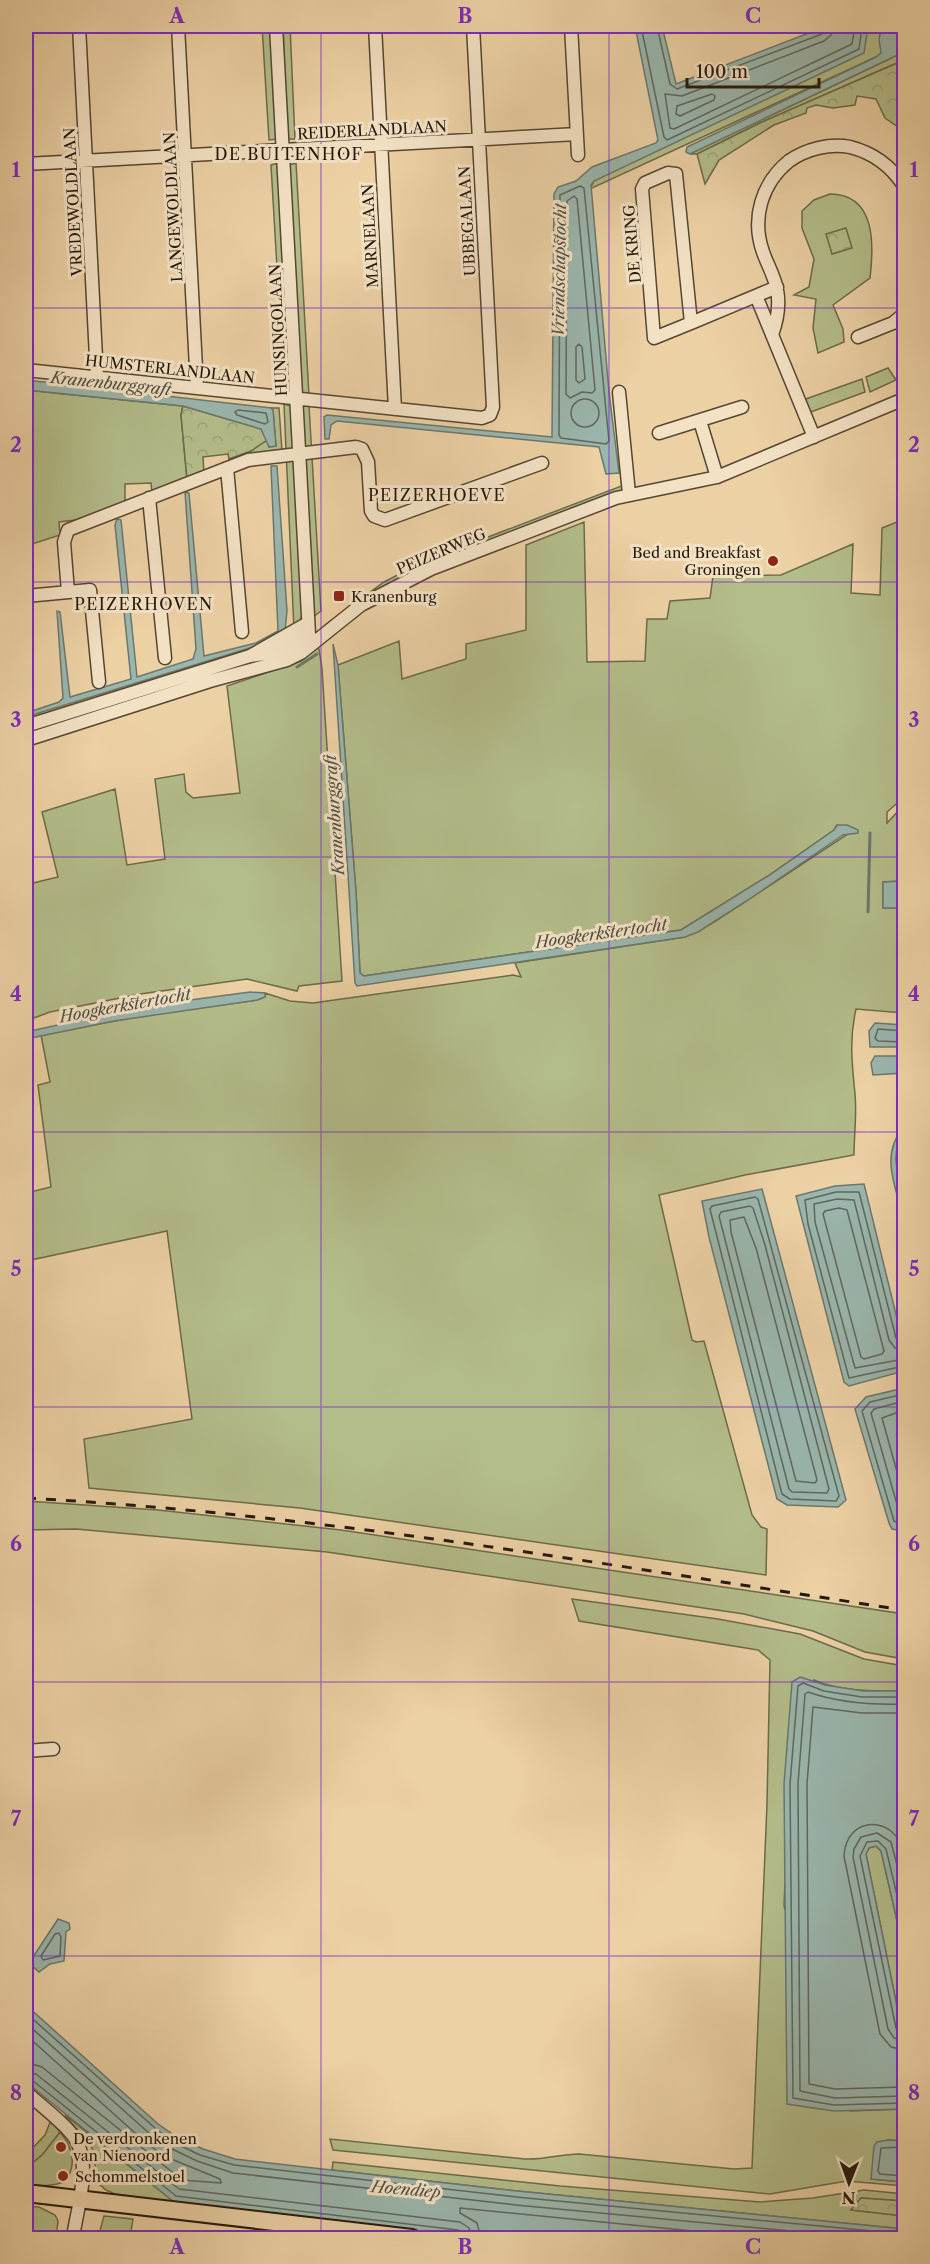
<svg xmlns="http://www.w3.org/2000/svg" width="930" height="2264" viewBox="0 0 930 2264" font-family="'Libre Caslon Text',serif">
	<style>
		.green { fill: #b3bd8a; stroke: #6c6a4a; stroke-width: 1.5 }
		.forest { fill: url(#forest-crowns); stroke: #6c6a4a; stroke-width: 1.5 }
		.water { fill: #9ab6ad; stroke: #6b776c; stroke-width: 1.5 }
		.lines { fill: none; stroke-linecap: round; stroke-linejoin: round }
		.shore { stroke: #5f675c; stroke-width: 1.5 }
		.stream { stroke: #6b776c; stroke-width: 3 }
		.minor-casing { stroke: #564632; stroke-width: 15 }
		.major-casing { stroke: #24180b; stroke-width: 20 }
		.minor { stroke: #f3e1c4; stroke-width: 12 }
		.major { stroke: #ecd1a5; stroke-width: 16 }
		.rail { stroke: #24180b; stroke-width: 3; stroke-dasharray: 10 10; stroke-linecap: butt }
		.grid { fill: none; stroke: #7b2cbf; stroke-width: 1.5; stroke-opacity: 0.55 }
		.poi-dot { fill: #8f2418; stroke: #f3e1c4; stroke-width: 2 }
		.labels { text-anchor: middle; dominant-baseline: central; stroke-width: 6; stroke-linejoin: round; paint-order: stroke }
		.street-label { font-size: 15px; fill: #24180b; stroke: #f3e1c4 }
		.poi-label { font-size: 15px; fill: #24180b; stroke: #f3e1c4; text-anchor: start }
		.neighbourhood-label { font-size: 16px; letter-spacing: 1.5px; fill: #24180b; stroke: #f3e1c4 }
		.water-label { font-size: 16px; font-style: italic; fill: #4d4f44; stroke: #f3e1c4 }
		.neatline { fill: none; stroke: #7b2cbf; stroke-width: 2 }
		.grid-label { font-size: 20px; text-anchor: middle; font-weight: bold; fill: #7b2cbf }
	</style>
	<defs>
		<pattern id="forest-crowns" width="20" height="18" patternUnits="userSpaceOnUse" patternTransform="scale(1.5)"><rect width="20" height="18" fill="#b3bd8a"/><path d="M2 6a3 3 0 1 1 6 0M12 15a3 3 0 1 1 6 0" fill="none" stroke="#9aa276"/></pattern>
	</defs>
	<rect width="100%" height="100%" fill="#ecd1a5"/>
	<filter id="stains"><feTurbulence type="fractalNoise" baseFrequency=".00333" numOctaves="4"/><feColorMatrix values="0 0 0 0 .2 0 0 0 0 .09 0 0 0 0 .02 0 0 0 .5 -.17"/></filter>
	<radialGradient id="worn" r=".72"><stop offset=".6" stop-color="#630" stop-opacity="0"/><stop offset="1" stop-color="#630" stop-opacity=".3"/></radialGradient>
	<path class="green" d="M262 26H271L277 139 269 140Z
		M283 26H290L295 139H287Z
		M868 26H882L880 31 881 53 876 57 590 189 594 181Z
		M904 52V60L762 122 697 154H690Z
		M278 163 290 389 284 388 271 165Z
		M296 163 309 396 302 395 289 165Z
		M830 194C876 194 874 245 870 278L833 305 843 329 844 342 818 353 813 328 816 299 794 295 809 287 814 259 802 228V211L814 200Z
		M888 368 896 380 870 392 866 377Z
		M862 379 865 392 808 413 803 400Z
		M26 390 183 406 181 415 187 479 152 493 151 483 125 484V504L84 519 59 522 60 535 26 546Z
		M284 404 291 406 303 615 294 630Z
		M302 405 309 406 321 611 313 617Z
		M271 408H279L282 451 229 463V459L251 451 267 440 269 447 276 446 273 410Z
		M624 485V491L430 566 325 625 384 582 423 562Z
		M904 519V797L887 812V823L904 805V881L883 882V908H904V1013L856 1009C849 1040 852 1063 855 1094 857 1114 854 1135 854 1155L745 1175 659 1195 692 1340 696 1342 704 1341 752 1515 761 1527 767 1529 766 1575 300 1508 89 1488 84 1439 192 1419 167 1231 26 1261V1193L51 1187 38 1085 50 1082 41 1035 136 1017 257 1000 265 997V993L290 1001 313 1003 513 975 521 977 515 963 685 937 711 924 848 834 837 825 834 830 768 876 681 930 364 976 360 973 356 892 338 665 399 641 402 679 466 659V644L526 630V545L584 522 587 662 645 661 647 619H667L670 601 710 598 713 576 781 575 853 544 851 593 880 595 882 528Z
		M317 648 319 649 322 669 342 981 299 986 297 991 247 979 140 994 50 1012 26 1021V865L29 884 58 877 42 812 115 789 127 865 165 859 155 779 184 774 186 792 193 798 240 793 227 686 301 661Z
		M26 1501 158 1510 341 1530 904 1614V1659L865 1652 813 1631 744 1614 327 1552 76 1529 26 1530Z
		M572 1599 718 1619 800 1634 864 1659 904 1666V1691C875 1691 841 1692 814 1680L786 1854 784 1906 850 2111 904 2109V2141L888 2140 871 2179 904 2182V2186L847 2181 770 2194 333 2150 330 2139 525 2159C545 2160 560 2154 579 2154L734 2169 752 2168 767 1804 770 1660 758 1650 579 1621Z
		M876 1846 881 1851 904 1951V2041L866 1854 869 1848Z
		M65 2115 174 2202 115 2194 106 2190 98 2183 92 2148Z
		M60 2132C73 2147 77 2163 66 2181 52 2187 40 2186 26 2184V2168L42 2155Z
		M333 2162 560 2186 760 2202 813 2198 864 2190 904 2194V2201L861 2198 851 2210 904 2216V2229L517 2191 332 2170Z
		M26 2206 39 2207 55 2215 58 2221 56 2238 26 2237Z
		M104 2216 133 2219 130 2238H98Z"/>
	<path class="forest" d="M904 60V131L885 118 876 99 857 96 855 105 833 108 816 105 807 108 806 113 774 125 719 160 705 184 697 154 762 122Z
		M846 228 852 248 832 254 826 234Z
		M183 406 261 429 267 440 251 451 229 459 228 454 203 457 204 473 187 479 181 415Z
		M51 2120 60 2132 42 2155 26 2168V2155L45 2135Z
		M861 2198 904 2201V2216L851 2210Z"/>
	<path class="water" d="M635 26H662L676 84 827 26H868L864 53 594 181 591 185 609 392 619 473 606 474 599 447 337 421 331 425 329 439H325L324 417 327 415 552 437 554 194 558 187 576 181 592 167 656 143 658 140Z
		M882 26H904V52L690 154 686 152 687 147 876 57 881 53 879 39Z
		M26 380 271 408 273 410 276 446 269 447 261 429 183 406 26 390Z
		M271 466H277L287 611 285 631 263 644 26 717V713L59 702 63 698 57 611 60 612 70 697 131 679 115 525 117 519 121 520 137 677 193 659 196 649 185 492 189 493 204 656 256 643 278 631Z
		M333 644 338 665 356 892 360 973 364 976 681 930 768 876 834 830 837 825H847L858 830V833L843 835 748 900 698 932 685 937 357 986 355 983Z
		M904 881V908H883V882Z
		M250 992 265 993V997L257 1000 114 1021 26 1039V1032L138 1007Z
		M875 1023 904 1025V1047H870L869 1031Z
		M875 1056H904V1073L873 1075 871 1063Z
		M904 1127V1220C896 1187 879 1155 904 1127Z
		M864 1184 904 1347V1371L849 1386 844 1382 796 1196 835 1186Z
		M762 1189 846 1500 838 1507 787 1505 777 1499 709 1237 702 1201Z
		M904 1388V1531L892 1529 889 1523 855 1409 866 1397Z
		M800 1677 825 1685 863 1691H904V1951L881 1851 876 1846 869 1848 866 1854 904 2041V2109L834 2111 787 2104 784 1784 792 1682Z
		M58 1919 69 1923 70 1929 66 1932 64 1961 50 1964 39 1972 29 1963Z
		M26 2005 158 2124 174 2135 203 2149 235 2159 517 2191 904 2229V2238H481L174 2202 26 2082Z
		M888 2140 904 2141V2182L871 2179 874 2146 877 2142Z"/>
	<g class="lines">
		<path class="shore" d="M641 26 664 137 667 140 859 49 862 26
			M657 26 670 84 677 89 822 34 826 26
			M834 26 831 35 824 41 682 96 665 94 670 128 674 129 852 44 855 26
			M712 94 715 96 714 100 680 116 676 114 677 106Z
			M580 186 584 188 609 441 606 444 561 438 559 435 560 195Z
			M574 196 577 199 595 390 592 393 582 392 570 398 566 394 567 201Z
			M579 344 582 347 585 379 579 383 576 380V347Z
			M571 413a14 14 0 1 1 28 0a14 14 0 1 1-28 0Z
			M238 410 266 413 268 422 265 424 237 415 235 412Z
			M904 1031 878 1029 875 1038 878 1041 904 1042
			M904 1136C889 1152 899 1177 904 1196
			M755 1197 758 1199 839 1496 836 1501 790 1499 782 1494 710 1209 712 1206Z
			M750 1206 753 1208 765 1245 829 1489 827 1493 792 1492 789 1489 719 1216 721 1212Z
			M839 1208 847 1210 884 1351 882 1354 864 1359 861 1357 823 1214 825 1211Z
			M744 1217 756 1248 817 1480 815 1483 796 1481 731 1232 730 1220Z
			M904 1343 896 1338 859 1192H836L805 1200 808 1224 849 1378 904 1366
			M904 1350 895 1348 889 1340 854 1200 837 1199 814 1204 815 1222 855 1368 904 1359
			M904 1394 870 1402 862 1411 894 1521 904 1525
			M904 1401 874 1409 871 1413 900 1515 904 1517
			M904 1410 882 1418 904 1497
			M904 1697H862L824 1691 803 1683 798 1686 790 1784 793 2098 834 2105 904 2103
			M904 1704C872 1705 839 1703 808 1692L805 1694 798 1784 800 2091 835 2098 904 2096
			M904 1713H862L813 1707 807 1784 809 2084 835 2089 904 2087
			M904 1853C895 1814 846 1815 844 1856L880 2034 891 2047 904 2050
			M904 1892 891 1842 877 1833 861 1837 854 1849 853 1857 888 2029 894 2038 904 2041
			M904 1925 886 1849 878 1841 867 1842 860 1856 896 2028 904 2034
			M55 1934 59 1933 61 1937 60 1956 43 1960 41 1956Z
			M26 2013 155 2128 171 2141 200 2155 234 2165 516 2197 904 2234
			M26 2023 150 2134 168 2147 197 2161 233 2173 516 2205 864 2238
			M26 2035 145 2142 164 2156 220 2179 221 2183 182 2180 42 2067 26 2062
			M26 2071 36 2074 179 2189 460 2222 469 2228 472 2238
			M26 2079 32 2080 176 2196 458 2230 463 2233 465 2238
			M904 2147 881 2148 878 2171 880 2174 904 2176
			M481 2238 477 2223 460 2213V2208L765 2238"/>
		<path class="stream" d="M297 667 317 654
			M868 912 870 833"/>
		<defs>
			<path id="minor" d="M79 26 97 377
				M178 26 197 387
				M375 26 395 409
				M571 26 578 155
				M26 164 577 134
				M668 173 676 174 691 323 654 338 642 189 645 183Z
				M759 303 814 437
				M691 323 777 287
				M772 335C777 321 780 305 777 290 775 277 767 264 763 252 751 218 762 183 789 161 806 149 830 143 850 147 874 153 891 166 904 186
				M858 337 893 323 904 314
				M26 370 482 418 490 415 493 407 473 26
				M619 392 629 494
				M700 421 717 477
				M659 433 742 407
				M227 468 242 632
				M149 498 165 658
				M68 592 64 542 68 530 248 460 356 447 362 449 368 462 371 511 374 516 385 520 542 463
				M26 596 90 590 99 682
				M250 656 283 651 309 634 276 26
				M26 726 250 656 308 623
				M26 740 210 681 287 660 301 653 361 605 431 569 616 498 717 477 904 399
				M26 1751 53 1749
				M26 2092C40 2105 57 2117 70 2132 95 2159 77 2206 73 2238"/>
			<path id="major" d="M26 2193 412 2238"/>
		</defs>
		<use href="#minor" class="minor-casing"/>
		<use href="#major" class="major-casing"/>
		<use href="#minor" class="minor"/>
		<use href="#major" class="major"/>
		<path class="rail" d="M26 1498C321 1514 613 1566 904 1610"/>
	</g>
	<path class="grid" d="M321 26V2238M609 26V2238M26 308H904M26 582H904M26 857H904M26 1132H904M26 1407H904M26 1682H904M26 1956H904"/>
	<g class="poi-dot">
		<circle cx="773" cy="561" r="6"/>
		<rect x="333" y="590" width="12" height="12" rx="3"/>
		<circle cx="61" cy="2147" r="6"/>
		<circle cx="63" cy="2176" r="6"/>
	</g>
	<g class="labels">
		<g class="street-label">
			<text transform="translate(372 130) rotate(-3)">REIDERLANDLAAN</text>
			<text transform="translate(73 202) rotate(-93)">VREDEWOLDLAAN</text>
			<text transform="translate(173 207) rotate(-93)">LANGEWOLDLAAN</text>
			<text transform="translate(467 221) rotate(-93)">UBBEGALAAN</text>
			<text transform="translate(370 236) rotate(-93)">MARNELAAN</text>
			<text transform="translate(632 244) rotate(-95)">DE KRING</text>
			<text transform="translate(278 330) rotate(-93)">HUNSINGOLAAN</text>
			<text transform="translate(170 369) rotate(6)">HUMSTERLANDLAAN</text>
			<text transform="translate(441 551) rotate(-23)">PEIZERWEG</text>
		</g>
		<g class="poi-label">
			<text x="761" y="552" text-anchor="end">Bed and Breakfast<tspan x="761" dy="17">Groningen</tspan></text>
			<text x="351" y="596">Kranenburg</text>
			<text x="73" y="2138">De verdronkenen<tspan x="73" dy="17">van Nienoord</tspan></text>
			<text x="75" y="2176">Schommelstoel</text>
		</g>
		<g class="neighbourhood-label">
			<text x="289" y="154">DE BUITENHOF</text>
			<text x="437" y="495">PEIZERHOEVE</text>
			<text x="144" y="604">PEIZERHOVEN</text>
		</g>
		<g class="water-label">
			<text transform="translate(559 270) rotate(-89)">Vriendschapstocht</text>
			<text transform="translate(111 383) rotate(6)">Kranenburggraft</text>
			<text transform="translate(334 815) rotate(-94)">Kranenburggraft</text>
			<text transform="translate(601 933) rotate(-8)">Hoogkerkstertocht</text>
			<text transform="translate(125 1005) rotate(-10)">Hoogkerkstertocht</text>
			<text transform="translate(406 2189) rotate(5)">Hoendiep</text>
		</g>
	</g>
	<rect width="930" height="2264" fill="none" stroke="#ecd1a5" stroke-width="66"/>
	<g transform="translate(849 2183) rotate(181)" stroke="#f3e1c4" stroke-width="4.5" paint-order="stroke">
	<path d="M0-4.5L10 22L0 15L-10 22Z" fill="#24180b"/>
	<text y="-9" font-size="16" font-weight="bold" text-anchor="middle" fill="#24180b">N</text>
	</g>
	<path d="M687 78v9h132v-9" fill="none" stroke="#24180b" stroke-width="3"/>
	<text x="696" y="78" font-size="18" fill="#24180b" stroke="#f3e1c4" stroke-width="4.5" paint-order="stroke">100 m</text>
	<rect x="33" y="33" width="864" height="2198" class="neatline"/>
	<g class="grid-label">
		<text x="177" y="23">A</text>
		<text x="465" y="23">B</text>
		<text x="753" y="23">C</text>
		<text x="16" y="177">1</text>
		<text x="914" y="177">1</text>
		<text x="16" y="452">2</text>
		<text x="914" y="452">2</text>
		<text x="16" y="727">3</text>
		<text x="914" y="727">3</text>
		<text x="16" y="1001">4</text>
		<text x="914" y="1001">4</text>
		<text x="16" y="1276">5</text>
		<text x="914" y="1276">5</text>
		<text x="16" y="1551">6</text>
		<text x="914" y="1551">6</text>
		<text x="16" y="1826">7</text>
		<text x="914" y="1826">7</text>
		<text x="16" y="2100">8</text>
		<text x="914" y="2100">8</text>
		<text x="177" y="2254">A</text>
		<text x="465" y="2254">B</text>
		<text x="753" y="2254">C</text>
	</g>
	<rect width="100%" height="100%" filter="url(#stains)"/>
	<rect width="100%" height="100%" fill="url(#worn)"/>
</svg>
